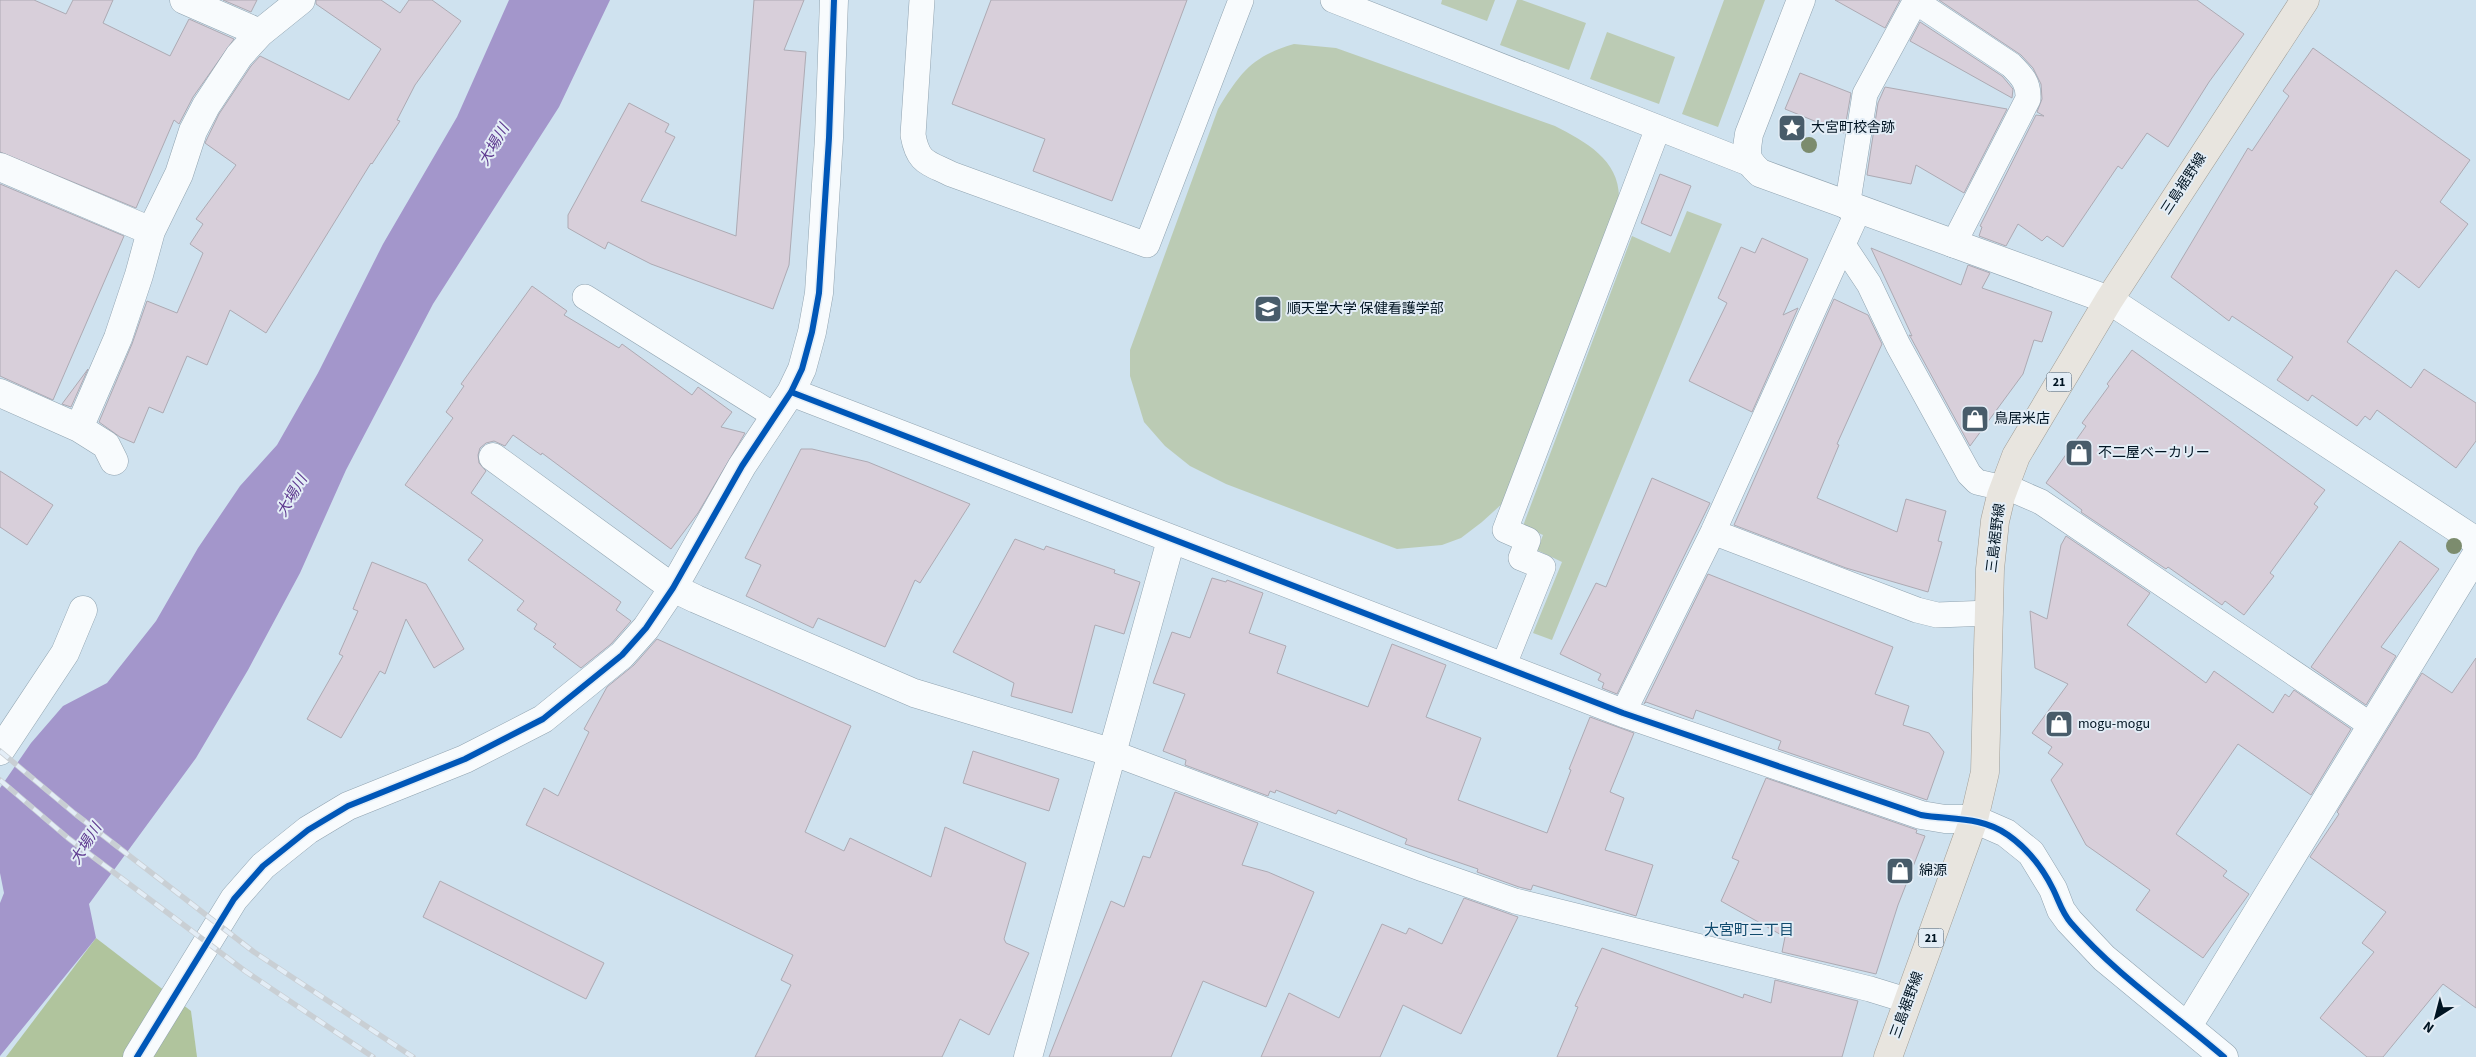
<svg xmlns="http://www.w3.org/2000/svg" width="2476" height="1057" viewBox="0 0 2476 1057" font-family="'Source Sans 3','Noto Sans JP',sans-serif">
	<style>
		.green { fill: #bbcbb4 }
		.forest { fill: #b0c49d }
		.water { fill: #a396cb }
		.building { fill: #d8cfda; stroke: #adaab3 }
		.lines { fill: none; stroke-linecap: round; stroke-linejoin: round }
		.service-casing { stroke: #90a3b0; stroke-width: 26 }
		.minor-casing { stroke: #90a3b0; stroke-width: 29 }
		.tertiary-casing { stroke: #90a3b0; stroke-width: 29 }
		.primary-casing { stroke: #a09d96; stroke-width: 29 }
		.service { stroke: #f8fbfd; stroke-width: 25 }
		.minor { stroke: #f8fbfd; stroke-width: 28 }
		.tertiary { stroke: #f8fbfd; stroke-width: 28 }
		.primary { stroke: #e8e5df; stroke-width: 28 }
		.rail-casing { stroke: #c9cfd4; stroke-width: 5.5 }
		.rail { stroke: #e3edf6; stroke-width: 4; stroke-dasharray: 11; stroke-linecap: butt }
		.cycleway-casing { stroke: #e3edf6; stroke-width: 9 }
		.cycleway { stroke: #0057b8; stroke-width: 6 }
		.tree { fill: #7c8c6e }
		.labels { text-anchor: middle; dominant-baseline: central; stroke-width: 4; stroke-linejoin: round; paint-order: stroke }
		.shield { fill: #e3edf6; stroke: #445562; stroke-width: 1 }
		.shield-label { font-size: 12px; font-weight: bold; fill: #001422 }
		.poi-label { font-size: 14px; fill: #001422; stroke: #e3edf6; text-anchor: start }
		.street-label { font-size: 14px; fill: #001422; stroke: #e3edf6 }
		.water-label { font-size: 15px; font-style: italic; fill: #5d388f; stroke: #e3edf6 }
		.neighbourhood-label { font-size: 15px; fill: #104a6d; stroke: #e3edf6 }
	</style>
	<rect width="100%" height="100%" fill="#cfe2ef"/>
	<path class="green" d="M1442 0H1495L1487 21 1441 4Z
		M1517 0H1522L1586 23 1569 70 1500 45Z
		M1724 0H1765L1718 127 1682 114Z
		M1607 32 1675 57 1659 104 1590 79Z
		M1294 44 1336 48 1555 126C1586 142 1620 160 1619 199L1504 502 1482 522 1461 538 1442 545 1397 549 1226 484 1190 466 1165 446 1144 422 1130 376V350L1218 109C1240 73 1252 56 1294 44Z
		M1687 211 1722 224 1552 640 1533 633 1562 562 1537 550 1543 535 1523 526 1632 236 1670 253Z"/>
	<path class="forest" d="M96 938 191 1011 197 1057H6Z"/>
	<path class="water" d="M509 0H610L559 107 433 304 346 470 300 573 248 670 196 758 89 904 96 938 0 1056V903L4 893 0 873V788L31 743 63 706 107 683 156 621 198 548 240 486 277 445 318 373 383 244 457 117Z"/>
	<path class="building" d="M0 0H34L66 14 73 0H113L103 23 170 56 189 19 234 39 193 97 179 124 174 120 136 208 0 152Z
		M223 0H257L251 12Z
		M316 0H381L400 13 409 0H432L461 21 415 85 397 120 400 121 372 164 371 163 266 333 230 310 207 365 187 356 163 413 149 407 134 443 120 437 99 422 132 344 147 301 177 313 203 253 190 244 203 224 196 219 236 165 205 143 219 114 251 66 260 56 349 100 381 49 316 4Z
		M754 0H804L784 50 806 52 789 265 773 309 651 264 608 242 605 249 568 228V215L629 103 669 124 665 132 675 137 641 201 736 236Z
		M991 0H1187L1112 201 1033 171 1045 139 952 104Z
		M1835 0H1900L1885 28Z
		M1939 0H2197L2244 34 2209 82 2168 147 2147 133 2122 169 2118 166 2063 247 2047 236 2042 241 2018 224 2006 246 1979 236 1982 227 1980 226 2036 115 2044 116 2037 112 2042 99 2041 84 2033 68 2021 55Z
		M1920 22 2002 76 2013 89 2012 98 1910 41Z
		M2313 48 2470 160 2440 202 2468 224 2419 288 2396 270 2347 342 2411 388 2424 369 2476 403V441L2456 468 2377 410 2370 420 2365 416 2357 426 2312 395 2308 401 2277 380 2293 357 2232 316 2229 321 2171 277 2248 148 2252 151 2289 96 2283 91Z
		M1800 73 1851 93 1844 133 1785 109Z
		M1885 87 2007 109 1964 193 1916 165 1911 184 1867 175 1878 103Z
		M1660 174 1691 186 1671 236 1641 223Z
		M0 184 124 236 53 400 0 376Z
		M1762 238 1808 259 1783 315 1798 308 1752 412 1689 381 1727 303 1718 298 1741 247 1755 253Z
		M1871 248 1961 285 1968 265 1990 273 1982 288 2052 312 2042 342 2034 340 2023 374 1970 446 1911 338 1909 335 1912 336Z
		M532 286 567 311 564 315 619 348 622 344 692 395 698 387 732 412 721 427 745 433 698 513 671 549 542 453 541 455 513 435 505 446 494 441 486 443 480 448 478 455 479 463 486 471 471 493 621 602 616 610 631 621 611 644 581 668 553 647 556 644 534 629 537 624 517 610 524 601 468 560 483 540 405 485 453 418 446 412 464 386 461 384Z
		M1834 299 1868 315 1882 344 1837 444 1839 445 1817 498 1897 532 1906 499 1946 511 1938 541 1942 542 1928 592 1846 568 1734 525Z
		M2132 350 2325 490 2314 504 2318 507 2270 573 2274 576 2244 615 2225 601 2222 605 2168 567 2166 569 2081 512 2082 510 2046 483 2086 426 2082 423 2109 386 2107 384Z
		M88 369 71 407 62 404Z
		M801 449H812L868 462 970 504 920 583 915 580 885 647 818 618 813 628 746 596 761 565 745 558Z
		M0 471 53 505 27 545 0 527Z
		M1652 478 1710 503 1617 694 1602 688 1604 683 1598 680 1601 674 1560 654 1596 583 1606 587Z
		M2066 536 2150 593 2127 625 2206 683 2214 671 2273 713 2285 694 2289 697 2294 690 2351 729 2311 795 2238 744 2176 834 2227 871 2223 876 2249 894 2203 958 2136 910 2150 890 2086 845 2051 780 2063 764 2048 753 2052 747 2032 733 2068 684 2035 668 2030 611 2047 619 2061 545Z
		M1015 539 1044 550 1046 546 1115 570 1114 573 1140 582 1124 634 1095 625 1072 713 1011 696 1014 683 953 652Z
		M2400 541 2439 569 2381 647 2396 656 2366 705 2311 667Z
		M372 562 426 584 464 649 434 668 406 619 385 674 380 671 341 738 307 719 343 656 339 654 358 611 353 609Z
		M1708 574 1893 647 1875 694 1909 706 1903 725 1929 733 1944 752 1927 800 1778 749 1781 741 1696 710 1693 719 1646 702 1644 704Z
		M1212 578 1226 582 1227 580 1263 593 1249 633 1286 646 1277 673 1368 707 1392 644 1446 665 1426 717 1481 738 1458 800 1547 833 1571 770 1569 769 1590 717 1634 733 1610 792 1624 798 1605 850 1653 865 1636 916 1533 885 1531 890 1519 887 1477 872 1478 869 1405 844 1407 839 1338 810 1336 814 1276 790 1275 793 1270 791 1268 796 1185 765 1186 760 1163 751 1185 694 1153 683 1172 632 1190 638Z
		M657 639 851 726 805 832 844 851 850 838 931 877 945 827 1026 863 1004 939 1006 943 1029 953 989 1035 960 1019 942 1057H755L791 985 781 980 793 955 526 825 544 788 558 796 589 732 584 729 607 687 634 665Z
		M2476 658V1008L2443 984 2383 1057H2367L2320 1018 2374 952 2362 943 2386 912 2310 857 2339 814 2337 812 2422 673 2452 693Z
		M973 751 1059 779 1049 811 963 783Z
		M1766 778 1917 830 1916 833 1925 836 1898 905 1876 974 1782 952 1785 937 1721 901 1739 861 1732 858Z
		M1175 792 1258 823 1242 865 1268 872 1314 892 1266 1007 1203 981 1171 1057H1049L1111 901 1124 907 1143 856 1150 858Z
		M440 881 604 963 586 999 423 917Z
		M1464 898 1518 917 1461 1034 1403 1005 1380 1057H1261L1289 993 1339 1018 1382 924 1406 934 1409 928 1442 944Z
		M1602 948 1743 998 1744 994 1771 1003 1775 980 1858 1001 1842 1057H1557L1578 1007 1575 1006Z"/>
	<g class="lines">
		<defs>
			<path id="service" d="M922 0 913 135C918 163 927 162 951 174L1147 245 1241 0
				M1333 0 1748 163
				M1915 1 2011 65C2022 76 2029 83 2028 99L1953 245
				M1847 207 1865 94 1916 0
				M1843 245 1869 284 1898 345 1969 474 1977 482 2016 491 2041 502 2372 726
				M585 297 775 416
				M1713 532 1917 610 1937 615 1990 613
				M1503 667 1543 567 1521 558 1528 540 1505 530 1658 128
				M1623 713 1713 532 1858 211
				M1110 752 1423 869 1515 901 1870 989 1909 1001"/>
			<path id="minor" d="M184 0 260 33
				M1801 0 1749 134C1746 155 1744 158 1760 173L2109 300 2476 541
				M0 167 151 231
				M791 392 1623 713 1921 815 1945 819H1974
				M0 393 79 428
				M493 457 673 588 696 599 914 693 1110 752
				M114 461 106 445 79 428 118 338 139 275 151 231 179 174 193 131 206 106 239 56 260 33 301 0
				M0 751 65 653 83 610
				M2188 1026 2476 555
				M137 1057 234 899 263 866 308 830 348 806 465 759 543 719 622 655 646 628 673 588 742 466 791 392 802 369 812 332 819 293 829 138 834 0
				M1028 1057 1171 540"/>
			<path id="tertiary" d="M1974 819 2006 833 2031 853 2053 889 2061 910 2069 921 2104 958 2224 1057"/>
			<path id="primary" d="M1888 1057 1974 819 1985 772 1990 569 1995 521 2001 496 2016 456 2109 300 2305 0"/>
		</defs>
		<use href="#service" class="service-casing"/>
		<use href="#minor" class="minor-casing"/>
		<use href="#tertiary" class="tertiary-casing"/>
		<use href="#primary" class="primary-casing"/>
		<use href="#service" class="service"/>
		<use href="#minor" class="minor"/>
		<use href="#tertiary" class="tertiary"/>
		<use href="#primary" class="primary"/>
		<defs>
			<path id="rail" d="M0 751 74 813 254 952 413 1057
				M0 780 68 838 245 971 373 1057"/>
		</defs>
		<use href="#rail" class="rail-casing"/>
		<use href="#rail" class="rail"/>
		<defs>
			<path id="cycleway" d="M791 392 1623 713 1921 815C1950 820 1982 816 2008 835 2028 849 2042 867 2053 889 2059 901 2062 913 2071 923 2115 974 2173 1013 2224 1057
				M137 1057 234 899 263 866 308 830 348 806 465 759 543 719 622 655 646 628 673 588 742 466 791 392 802 369 812 332 819 293 829 138 834 0"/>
		</defs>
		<use href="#cycleway" class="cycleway-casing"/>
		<use href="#cycleway" class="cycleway"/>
	</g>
	<g class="tree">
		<circle cx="1809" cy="145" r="8"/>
		<circle cx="2454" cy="546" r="8"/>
	</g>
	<defs>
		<symbol id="sight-square" viewBox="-11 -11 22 22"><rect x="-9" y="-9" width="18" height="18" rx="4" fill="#485c6a" stroke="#e3edf6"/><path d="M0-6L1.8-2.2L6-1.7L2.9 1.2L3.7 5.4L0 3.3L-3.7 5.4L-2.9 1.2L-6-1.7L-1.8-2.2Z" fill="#fff"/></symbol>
		<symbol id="university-square" viewBox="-11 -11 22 22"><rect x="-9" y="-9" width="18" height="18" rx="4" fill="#485c6a" stroke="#e3edf6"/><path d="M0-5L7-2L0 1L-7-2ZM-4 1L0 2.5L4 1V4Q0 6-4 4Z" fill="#fff"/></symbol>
		<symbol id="shop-square" viewBox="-11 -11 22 22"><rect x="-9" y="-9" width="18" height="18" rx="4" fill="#485c6a" stroke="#e3edf6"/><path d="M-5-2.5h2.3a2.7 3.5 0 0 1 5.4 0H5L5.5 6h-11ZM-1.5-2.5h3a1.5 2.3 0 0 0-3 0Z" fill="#fff"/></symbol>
	</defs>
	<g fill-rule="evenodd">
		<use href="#sight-square" x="1776" y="112" width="32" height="32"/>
		<use href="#university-square" x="1252" y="293" width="32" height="32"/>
		<use href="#shop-square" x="1959" y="403" width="32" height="32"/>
		<use href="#shop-square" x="2063" y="437" width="32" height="32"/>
		<use href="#shop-square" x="2043" y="708" width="32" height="32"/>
		<use href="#shop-square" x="1884" y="855" width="32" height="32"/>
	</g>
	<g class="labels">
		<g class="shield">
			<rect x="2046.5" y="372.5" width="25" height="19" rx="4"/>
			<rect x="1918.5" y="928.5" width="25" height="19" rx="4"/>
		</g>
		<g class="shield-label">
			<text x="2059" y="382">21</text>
			<text x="1931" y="938">21</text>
		</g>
		<g class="poi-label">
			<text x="1811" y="128">大宮町校舎跡</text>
			<text x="1287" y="309">順天堂大学 保健看護学部</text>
			<text x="1994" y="419">鳥居米店</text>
			<text x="2098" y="453">不二屋ベーカリー</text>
			<text x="2078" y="724">mogu-mogu</text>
			<text x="1919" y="871">綿源</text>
		</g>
		<g class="street-label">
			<text transform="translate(2184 184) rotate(-57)">三島裾野線</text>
			<text transform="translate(1996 538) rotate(-83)">三島裾野線</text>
			<text transform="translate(1907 1005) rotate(-70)">三島裾野線</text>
		</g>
		<g class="water-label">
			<text transform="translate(494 145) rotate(-60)">大場川</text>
			<text transform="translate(292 496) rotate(-60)">大場川</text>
			<text transform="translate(86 844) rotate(-58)">大場川</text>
		</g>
		<g class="neighbourhood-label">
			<text x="1749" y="930">大宮町三丁目</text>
		</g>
	</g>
	<g transform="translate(2436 1017) rotate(216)" stroke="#e3edf6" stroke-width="4" paint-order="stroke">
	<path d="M0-4L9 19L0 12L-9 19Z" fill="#001422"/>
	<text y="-8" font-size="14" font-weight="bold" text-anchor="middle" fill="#001422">N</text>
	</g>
</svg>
